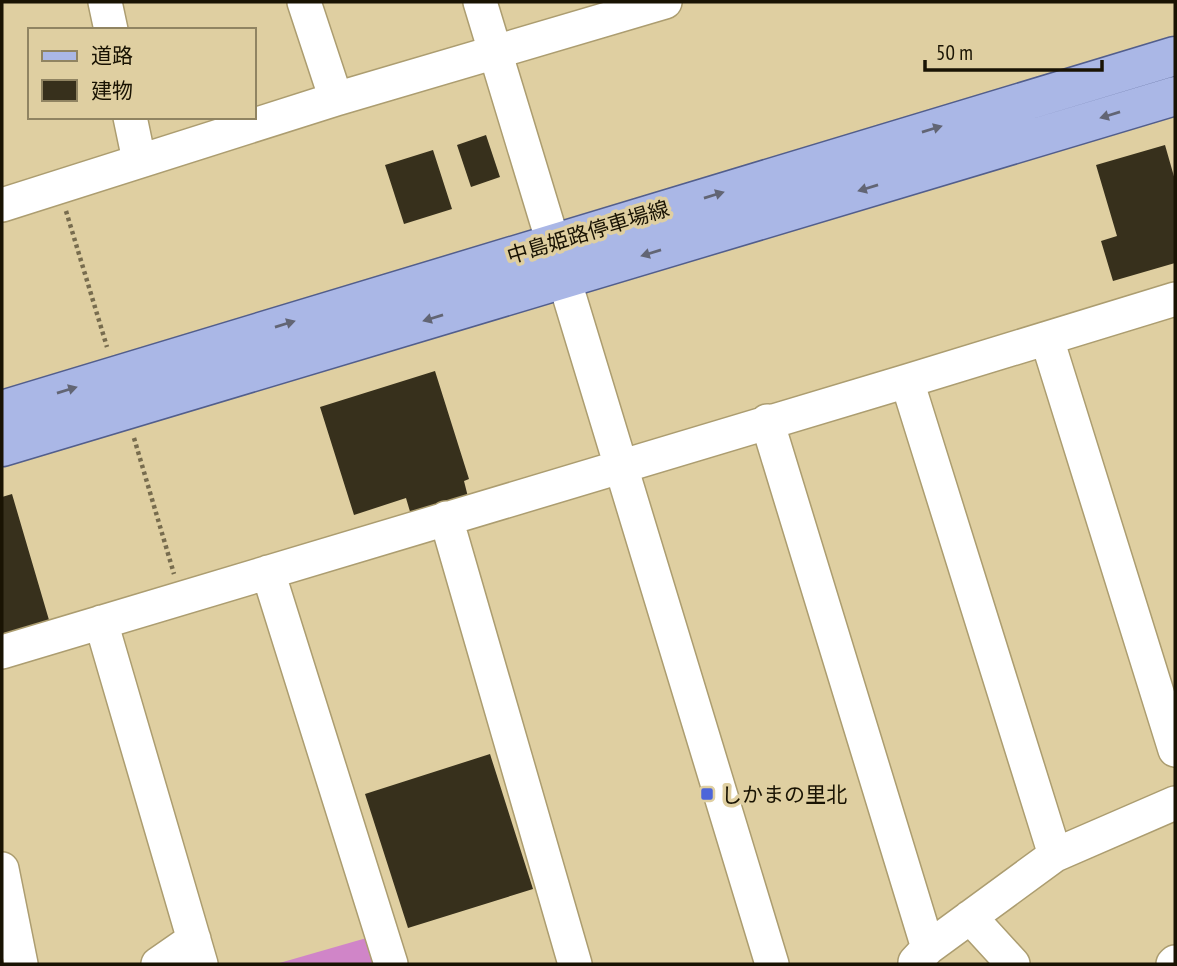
<svg xmlns="http://www.w3.org/2000/svg" width="1177" height="966" viewBox="0 0 1177 966" font-family="'PT Sans Narrow','Noto Sans JP',sans-serif">
	<style>
		.green { fill: #d085c8 }
		.building { fill: #37301c }
		.lines { fill: none; stroke-linecap: round; stroke-linejoin: round }
		.minor-casing { stroke: #ac9d70; stroke-width: 36 }
		.major-casing { stroke: #525e8c; stroke-width: 41 }
		.path { stroke: #776c4e; stroke-width: 4.5; stroke-dasharray: 3.5 3.5; stroke-linecap: butt }
		.minor { stroke: #fff; stroke-width: 33 }
		.major { stroke: #aab7e6; stroke-width: 38 }
		.oneway { fill: #626574 }
		.poi-dot { fill: #4d65d9; stroke: #dfcfa1; stroke-width: 2.5 }
		.labels { text-anchor: middle; dominant-baseline: central; stroke-width: 7; stroke-linejoin: round; paint-order: stroke }
		.street-label { font-size: 21px; fill: #191303; stroke: #dfcfa1 }
		.poi-label { font-size: 21px; fill: #191303; stroke: #dfcfa1; text-anchor: start }
	</style>
	<rect width="100%" height="100%" fill="#dfcfa1"/>
	<path class="green" d="M370 937 378 964H276Z"/>
	<path class="building" d="M486 135 500 177 471 187 457 145Z
		M1165 145 1175 180V263L1113 281 1101 241 1117 236 1096 165Z
		M433 150 452 209 404 224 385 165Z
		M435 371 469 479 464 481 468 497 411 515 406 498 354 515 320 407Z
		M12 494 49 620 2 634V497Z
		M490 754 533 889 408 928 365 794Z"/>
	<g class="lines">
		<defs>
			<path id="minor" d="M105 2 111 30
				M304 2 336 99
				M480 2 772 964
				M130 117 139 160
				M2 205 336 99 665 2
				M1047 339 1175 750
				M907 381 1055 855
				M767 421 928 948
				M446 518 575 964
				M268 572 391 964
				M101 622 201 964
				M2 652 907 381 1175 299
				M2 869 21 964
				M970 917 1013 964
				M915 962 928 948 1055 855 1175 803
				M158 964 194 939
				M1173 964 1175 962"/>
			<path id="major" d="M2 410 1175 56
				M2 447 1175 96"/>
		</defs>
		<use href="#minor" class="minor-casing"/>
		<use href="#major" class="major-casing"/>
		<path class="path" d="M66 211 107 347
			M134 438 174 574"/>
		<use href="#minor" class="minor"/>
		<use href="#major" class="major"/>
	</g>
	<defs><path id="oneway-solid" d="M-6-.8H1V-3.2L6.5 0L1 3.2V.8H-6Z" transform="scale(1.75)"/></defs>
	<g class="oneway">
		<use href="#oneway-solid" transform="translate(1110 115) rotate(163)"/>
		<use href="#oneway-solid" transform="translate(932 129) rotate(-17)"/>
		<use href="#oneway-solid" transform="translate(868 188) rotate(163)"/>
		<use href="#oneway-solid" transform="translate(714 195) rotate(-17)"/>
		<use href="#oneway-solid" transform="translate(651 253) rotate(163)"/>
		<use href="#oneway-solid" transform="translate(433 318) rotate(163)"/>
		<use href="#oneway-solid" transform="translate(285 324) rotate(-17)"/>
		<use href="#oneway-solid" transform="translate(67 390) rotate(-17)"/>
	</g>
	<rect class="poi-dot" x="700" y="787" width="14" height="14" rx="3.5"/>
	<g class="labels">
		<g class="street-label">
			<text transform="translate(588 232) rotate(-17)">中島姫路停車場線</text>
		</g>
		<g class="poi-label">
			<text x="721" y="794">しかまの里北</text>
		</g>
	</g>
	<rect width="1177" height="966" fill="none" stroke="#191303" stroke-width="7"/>
	<rect x="28" y="28" width="228" height="91" fill="#dfcfa1" stroke="#908462" stroke-width="2"/>
	<rect x="42" y="51" width="35" height="10" fill="#aab7e6" stroke="#908462" stroke-width="2"/>
	<text x="91" y="63" font-size="21" fill="#191303">道路</text>
	<rect x="42" y="80" width="35" height="21" fill="#37301c" stroke="#908462" stroke-width="2"/>
	<text x="91" y="98" font-size="21" fill="#191303">建物</text>
	<path d="M925 60v10h177v-10" fill="none" stroke="#191303" stroke-width="3.5"/>
	<text x="936" y="60" font-size="21" fill="#191303" stroke="#dfcfa1" stroke-width="5" paint-order="stroke">50 m</text>
</svg>
